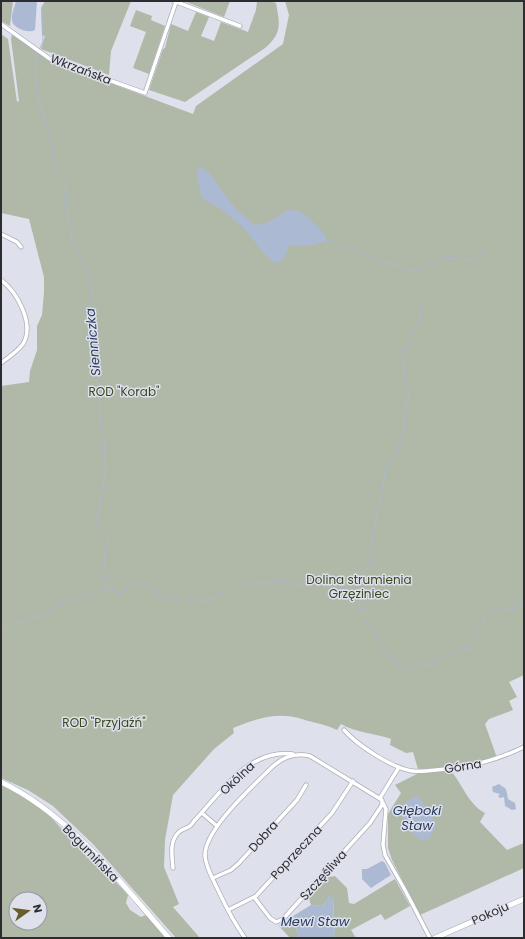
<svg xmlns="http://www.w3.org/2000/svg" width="525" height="939" viewBox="0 0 525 939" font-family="Poppins,sans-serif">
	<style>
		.green { fill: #b0b8a8; fill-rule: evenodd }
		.water { fill: #abb9d3 }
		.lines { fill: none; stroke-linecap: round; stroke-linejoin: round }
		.stream { stroke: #abb9d3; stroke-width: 1 }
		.street-casing { stroke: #acaeb9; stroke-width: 5 }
		.secondary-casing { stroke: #acaeb9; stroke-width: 6 }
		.street { stroke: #fff; stroke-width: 3.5 }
		.secondary { stroke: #fff; stroke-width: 5 }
		.labels { text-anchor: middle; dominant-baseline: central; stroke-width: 3; stroke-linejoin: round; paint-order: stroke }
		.street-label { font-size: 12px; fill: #2d2d31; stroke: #dee0eb }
		.park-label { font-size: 12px; fill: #37491e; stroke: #dee0eb }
		.water-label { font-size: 13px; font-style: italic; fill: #283c61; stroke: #dee0eb }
	</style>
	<rect width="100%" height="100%" fill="#dee0eb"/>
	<path class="green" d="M1 1H13L10 26 1 21Z
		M45 1H131L111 51 109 75 41 49 45 36 42 35 41 8Z
		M184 1H230L224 17Z
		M257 1H270L276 3C280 25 282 33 265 48L185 102 149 90 163 49 165 48 171 24 188 31 196 12 209 17 201 36 214 41 221 22 248 32 256 10Z
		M285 1H524V675L509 682 517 697 509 701 513 710 489 719 485 724 497 758C471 766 445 768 418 769L413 752 406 753 390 745 391 739C375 733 356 733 341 724L337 730C325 724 314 723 302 719 277 711 256 719 233 728L234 733 214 749 173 795 165 840 164 867 179 904 173 907 200 938H176L93 844 53 806 28 790 1 778V386L29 382 30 371 37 350V326L42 315 44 292V277L29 219 1 213V34L8 39 17 102 19 101 11 39 12 34 49 60 193 114 196 106 283 44 289 15Z
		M136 10 152 16 151 20 165 26 149 74 133 68 146 32 130 26Z
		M451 771C463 785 468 804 485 813L480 822 507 850 524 843V868L420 915 392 860 388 848V814L401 793 395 785 419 773Z
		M1 784 19 794 49 815 89 859 90 854 128 895 126 903 130 910 141 917 146 915 166 938H1ZM16 899H40V923H16Z
		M335 876 347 888 349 903 354 904 395 879 410 906 385 920 381 914 351 930 356 938H331L335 933C333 922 333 911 334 900L326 902 322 906 311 905 309 898 329 877Z
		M293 916 299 938H290L279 926Z"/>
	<path class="water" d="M16 1H37L35 30C29 34 12 28 12 20 11 14 15 6 16 1Z
		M202 168 209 173 236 209 255 225C269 224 275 217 286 211 300 205 317 226 325 235L326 241 313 245 289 246C285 255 285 261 275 263 260 253 252 235 237 222 229 216 221 208 212 204 208 201 205 201 202 197 200 195 198 176 196 170Z
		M499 784 506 789 508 799 515 803 516 809 512 810 505 806 504 797 500 798 498 796 500 794 493 792 492 787Z
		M417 796 428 810 436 826 429 838 421 841 403 823V811L407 801Z
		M382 861 385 863 391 875 371 888 362 879V869H367Z
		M328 895 334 900C333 911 333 922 335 933L331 938H299L293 916 311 905 322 906 326 902Z"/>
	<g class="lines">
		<path class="stream" d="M39 50 43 42 42 8 46 4V1
			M37 55C30 85 44 113 51 142
			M52 145 58 174 65 183 67 199 66 206 72 239 82 259 92 287 89 305 93 328V358L97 369 100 419 105 441 104 454 106 465 98 514V527L108 538 104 561 108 588
			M326 240 413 272 445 258 469 260 485 252
			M340 589 358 578 359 575 372 565 370 561 374 553 372 539 387 466 392 460 405 429V410L409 394 401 352 411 342 412 334 419 321 423 304
			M1 633 11 623 15 625 19 621 20 622 36 616 42 617 56 606H60L61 602 78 597 82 593 89 597 93 593 108 589 121 593C128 588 136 581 145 584 149 585 150 586 154 586V590L159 595 172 597 177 603 180 599 186 600 190 598 198 602C202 601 210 600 214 598 226 592 218 583 239 586L240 581 249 585 257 582H277L280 578 285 583H291L293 586 317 582 338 589 356 592 360 599 359 608 365 609 366 623 371 625 372 629 376 630C377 637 381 641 382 647L390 654V659L397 662 398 666 406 670 415 666 417 668 422 665H432L437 660 443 659 446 655C456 653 459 646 470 649L475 645 473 640 487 614 492 611 498 612 505 609 507 611 510 608 514 609 517 602 524 600"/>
		<defs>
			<path id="street" d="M174 1 240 26
				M1 24 50 59 145 93 176 2
				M1 234 17 242 21 247
				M1 280C17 292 35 324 23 344 18 351 8 358 1 363
				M344 730C357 745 392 768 412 771 419 772 428 771 436 770 468 768 495 761 524 747
				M380 798 399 767
				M383 803 386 809 383 845 385 855 405 890 430 938
				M203 814 217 826
				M173 868C172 856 169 841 179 832 186 826 189 830 194 821 222 792 247 749 293 754
				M213 878 231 870 239 863 297 800 306 785
				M228 910 256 896 332 813 353 781
				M245 938C234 923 226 907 218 890 213 879 206 868 205 856 204 830 252 787 270 769 281 758 294 752 310 756L382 800V805L370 823 283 919 276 922 270 918 254 897"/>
			<path id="secondary" d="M1 782C70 815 120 882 169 938
				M435 938 524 899"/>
		</defs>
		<use href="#street" class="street-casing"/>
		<use href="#secondary" class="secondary-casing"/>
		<use href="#street" class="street"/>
		<use href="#secondary" class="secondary"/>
	</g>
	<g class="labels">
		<g class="street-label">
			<text transform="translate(81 69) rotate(21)">Wkrzańska</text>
			<text transform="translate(463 766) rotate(-9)">Górna</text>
			<text transform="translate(237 778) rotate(-43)">Okólna</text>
			<text transform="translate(263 836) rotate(-48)">Dobra</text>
			<text transform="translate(296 852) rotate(-47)">Poprzeczna</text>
			<text transform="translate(91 853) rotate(46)">Bogumińska</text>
			<text transform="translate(323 875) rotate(-48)">Szczęśliwa</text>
			<text transform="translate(490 913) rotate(-24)">Pokoju</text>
		</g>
		<g class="park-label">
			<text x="124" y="391">ROD "Korab"</text>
			<text x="359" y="579">Dolina strumienia<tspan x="359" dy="14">Grzęziniec</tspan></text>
			<text x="104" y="722">ROD "Przyjaźń"</text>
		</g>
		<g class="water-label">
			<text transform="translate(93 342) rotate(-95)">Sienniczka</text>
			<text x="417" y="810">Głęboki<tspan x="417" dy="15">Staw</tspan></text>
			<text x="315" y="921">Mewi Staw</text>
		</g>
	</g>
	<rect width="525" height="939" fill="none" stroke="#2d2d31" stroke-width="4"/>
	<g transform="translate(28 911) rotate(76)"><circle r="19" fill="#dee0eb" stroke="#9798a1"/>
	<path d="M0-3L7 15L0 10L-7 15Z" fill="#685d2a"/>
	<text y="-6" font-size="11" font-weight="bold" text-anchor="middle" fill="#2d2d31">N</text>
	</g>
</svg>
